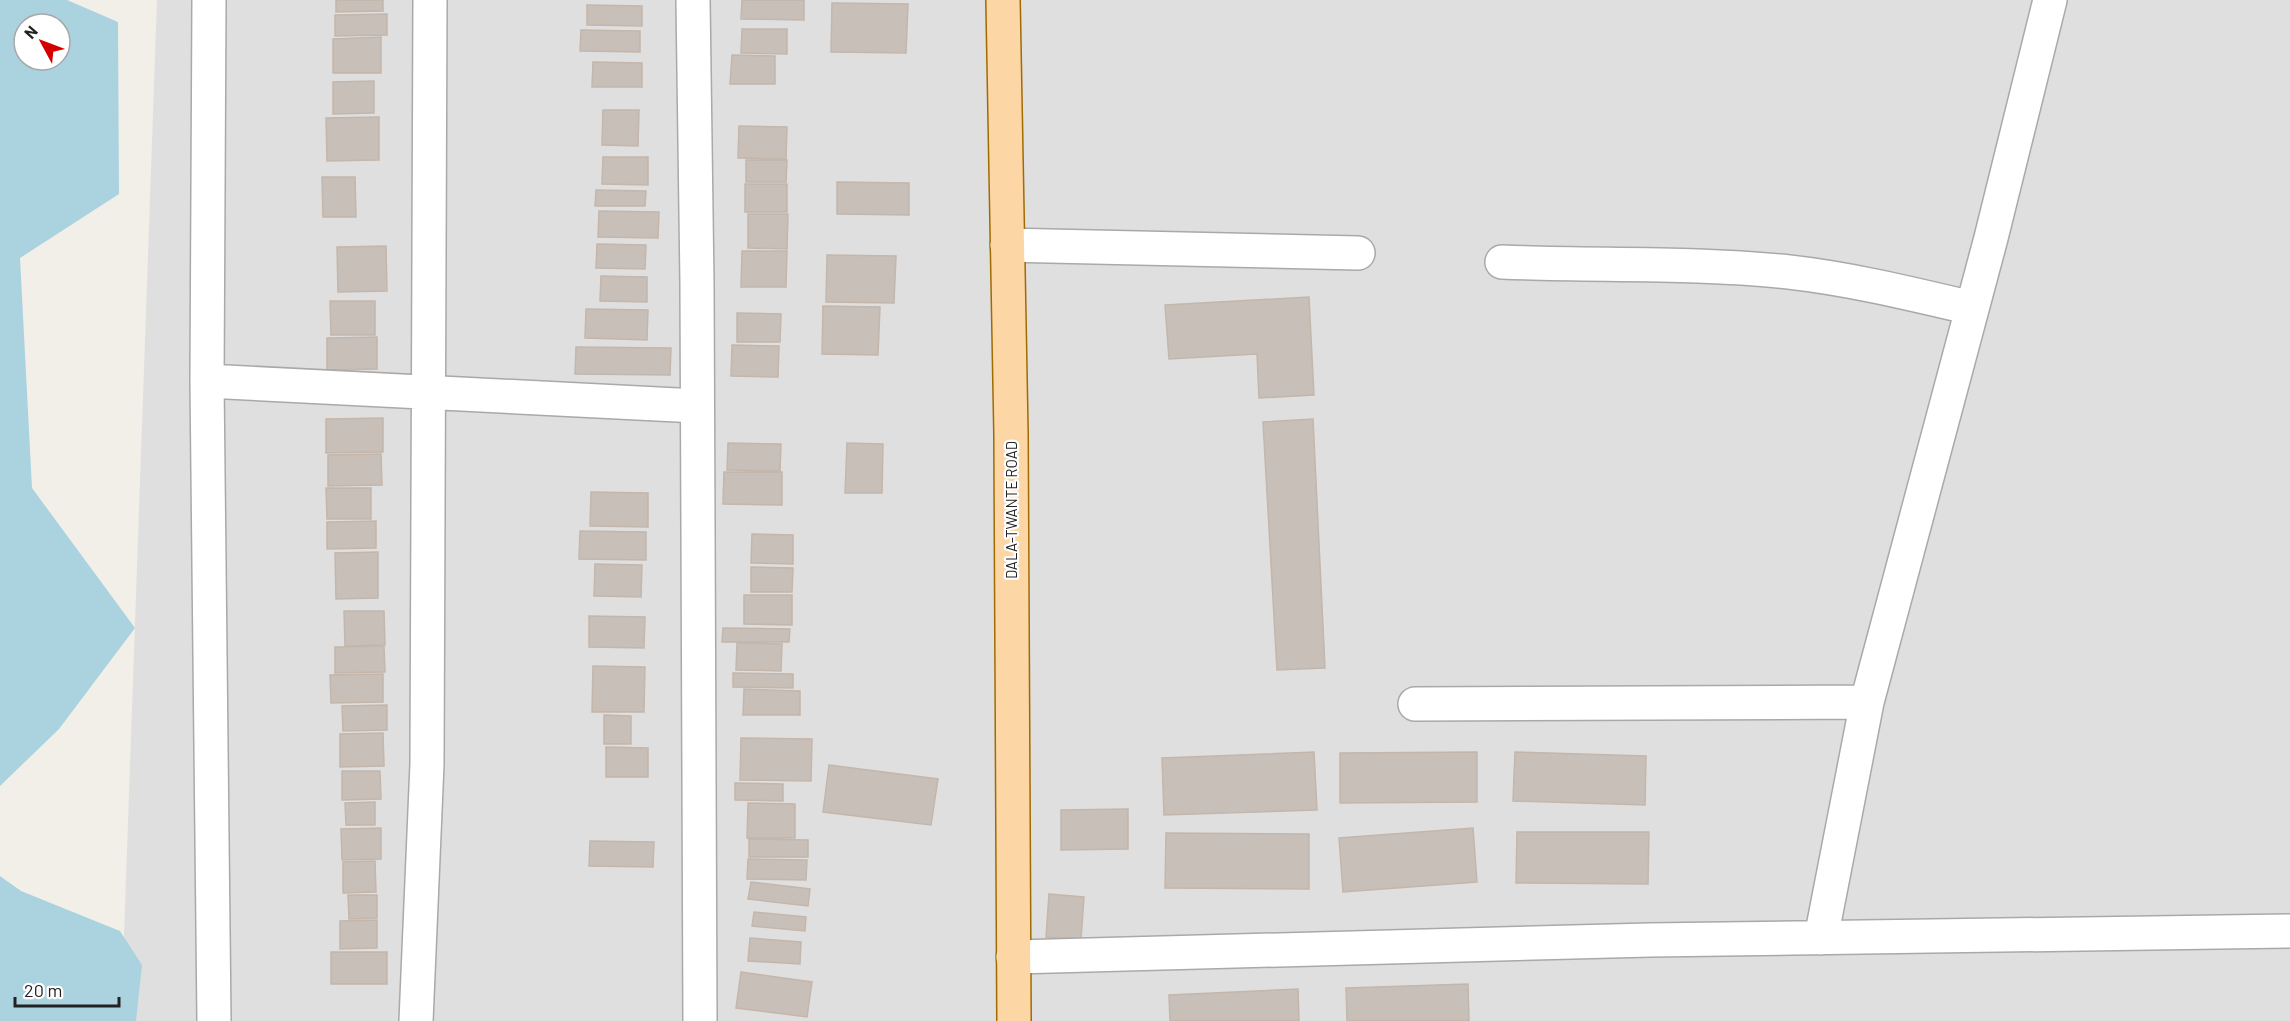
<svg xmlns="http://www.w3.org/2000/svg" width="2290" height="1021" viewBox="0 0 2290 1021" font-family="Barlow,sans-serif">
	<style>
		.residential { fill: #e0dfdf }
		.water { fill: #aad3df; fill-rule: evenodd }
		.building { fill: #c7bfb8; stroke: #c4b6ab; stroke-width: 1.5 }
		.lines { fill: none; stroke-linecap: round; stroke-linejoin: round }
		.minor-casing { stroke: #a9a9a9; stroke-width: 36 }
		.major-casing { stroke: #a06b00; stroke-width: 36 }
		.minor { stroke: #fff; stroke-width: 33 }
		.major { stroke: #fcd6a4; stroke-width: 33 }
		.labels { text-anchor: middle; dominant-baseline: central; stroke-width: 4.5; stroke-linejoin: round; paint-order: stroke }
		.street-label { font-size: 15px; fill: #222; stroke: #fff }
	</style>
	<rect width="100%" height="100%" fill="#f2efe9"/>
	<path class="residential" d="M157 0H2290V1021H121Z"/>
	<path class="water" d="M0 0H67L118 22 119 194 20 258 32 488 135 628 59 729 0 786ZM24 24H60V60H24Z
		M0 876 21 891 120 931 142 965 136 1021H0Z"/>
	<path class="building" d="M336 0H383V11L336 12Z
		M742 0H804V20L741 19Z
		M832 3 908 4 906 53 831 52Z
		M587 5 642 6V26L587 25Z
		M387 14V35L335 36V15Z
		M742 29H787V54L741 53Z
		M581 30 640 31V52L580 51Z
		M381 37V73H333V39Z
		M732 55 775 56V84H730Z
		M593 62 642 63V87H592Z
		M374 81V113L333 114V82Z
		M603 110H639L638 146 602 145Z
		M379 117V160L327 161 326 118Z
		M739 126 787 127 786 159 738 158Z
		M603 157H648V185L602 184Z
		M746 160H787L786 182H746Z
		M322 177H355L356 217H323Z
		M837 182 909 183V215L837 214Z
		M745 184H787V212H745Z
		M596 190 646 191 645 206H595Z
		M599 211 659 212 658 238 598 237Z
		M748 214H788L787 249 748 248Z
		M597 244 646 245 645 269 596 268Z
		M386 246 387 291 338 292 337 247Z
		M742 251H787L786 287H741Z
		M827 255 896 256 894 303 826 302Z
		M601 276 647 277V302L600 301Z
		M1309 297 1314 395 1259 398 1257 354 1169 359 1165 305Z
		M330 301H375V335H331Z
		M823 306 880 307 878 355 822 354Z
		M586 309 648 310 647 340 585 338Z
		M737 313 781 314 780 342H737Z
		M377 337V369L327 370V338Z
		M732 345 779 346 778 377 731 376Z
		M576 347 671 348 670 375 575 374Z
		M383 418V452L326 453V419Z
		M1313 419 1325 668 1277 670 1263 422Z
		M728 443 781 444 780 471 727 470Z
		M847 443 883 444 882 493H845Z
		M381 454 382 485 328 486V455Z
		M724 472H782V505L723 504Z
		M326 488H371V519H327Z
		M591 492 648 493V527L590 526Z
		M376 521V548L327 549V522Z
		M580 531 646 532V560L579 559Z
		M752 534 793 535V564L751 563Z
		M378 552V598L336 599 335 553Z
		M595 564 642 565 641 597 594 596Z
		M751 567 793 568 792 592H751Z
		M744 595H792V625L744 624Z
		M344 611H384L385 645 345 646Z
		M589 616 645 617 644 648 589 647Z
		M723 628 790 629 789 642H722Z
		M737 643 782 644 781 671 736 670Z
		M384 646 385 672 335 673V647Z
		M593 666 645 667 644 712H592Z
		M733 673 793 674V688L733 687Z
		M383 674V702L331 703 330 675Z
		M744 689 800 691V715H743Z
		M387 705V730L343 731 342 706Z
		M604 715 631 716V744H604Z
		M383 733 384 766 340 767V734Z
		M741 738 812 739 811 781 740 780Z
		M606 747 648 748V777H606Z
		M1314 752 1317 810 1164 815 1162 758Z
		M1477 752V802L1340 803V753Z
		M1515 752 1646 756 1645 805 1513 801Z
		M829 765 938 779 931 825 823 812Z
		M342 771H380L381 799 342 800Z
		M735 783 783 784V801L735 800Z
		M375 802V825H346L345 803Z
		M748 803 795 804V838H747Z
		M1128 809V849L1061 850V810Z
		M381 828V859L342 860 341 829Z
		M1473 828 1477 882 1343 892 1339 838Z
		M1517 832H1649L1648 884 1516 883Z
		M1166 833 1309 834V889L1165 888Z
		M749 839 808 840V857H749Z
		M590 841 654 842 653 867 589 866Z
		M748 859 807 860 806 880 747 879Z
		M375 861 376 892 343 893V862Z
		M751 882 810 889 808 906 748 899Z
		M1049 894 1084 897 1081 939 1046 937Z
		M348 895H377V918L349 919Z
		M754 912 806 917 805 931 752 926Z
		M377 920V948L340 949V921Z
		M750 938 801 942 800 964 748 961Z
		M331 952H387V984H331Z
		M741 972 812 982 807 1017 736 1008Z
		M1468 984 1469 1021H1347L1346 988Z
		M1298 989 1299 1021H1170L1169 995Z"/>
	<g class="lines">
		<defs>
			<path id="minor" d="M209 0 207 381 214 1021
				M693 0 697 284 700 1021
				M1007 245 1358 253
				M1502 262C1597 266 1694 262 1789 272 1851 279 1912 294 1972 308
				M207 381 697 406
				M1415 704 1867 702
				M1821 938 1867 702 1991 238 2050 0
				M1013 957 1650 940 2290 931
				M416 1021 427 764 430 0"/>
			<path id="major" d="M1003 0 1011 434 1014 1021"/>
		</defs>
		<use href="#minor" class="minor-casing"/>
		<use href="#major" class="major-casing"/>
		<use href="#minor" class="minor"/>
		<use href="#major" class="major"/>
	</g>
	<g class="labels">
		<g class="street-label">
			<text transform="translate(1011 510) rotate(-90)">DALA-TWANTE ROAD</text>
		</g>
	</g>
	<g transform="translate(42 42) rotate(311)"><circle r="28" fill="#ffffff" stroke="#a7a7a7" stroke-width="1.5"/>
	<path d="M0-4.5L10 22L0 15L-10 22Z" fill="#d40000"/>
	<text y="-9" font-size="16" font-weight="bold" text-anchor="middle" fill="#222222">N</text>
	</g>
	<path d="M15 997v9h104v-9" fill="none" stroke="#222222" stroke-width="3"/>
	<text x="24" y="997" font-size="18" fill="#222222" stroke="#ffffff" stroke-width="4.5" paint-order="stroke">20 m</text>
</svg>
